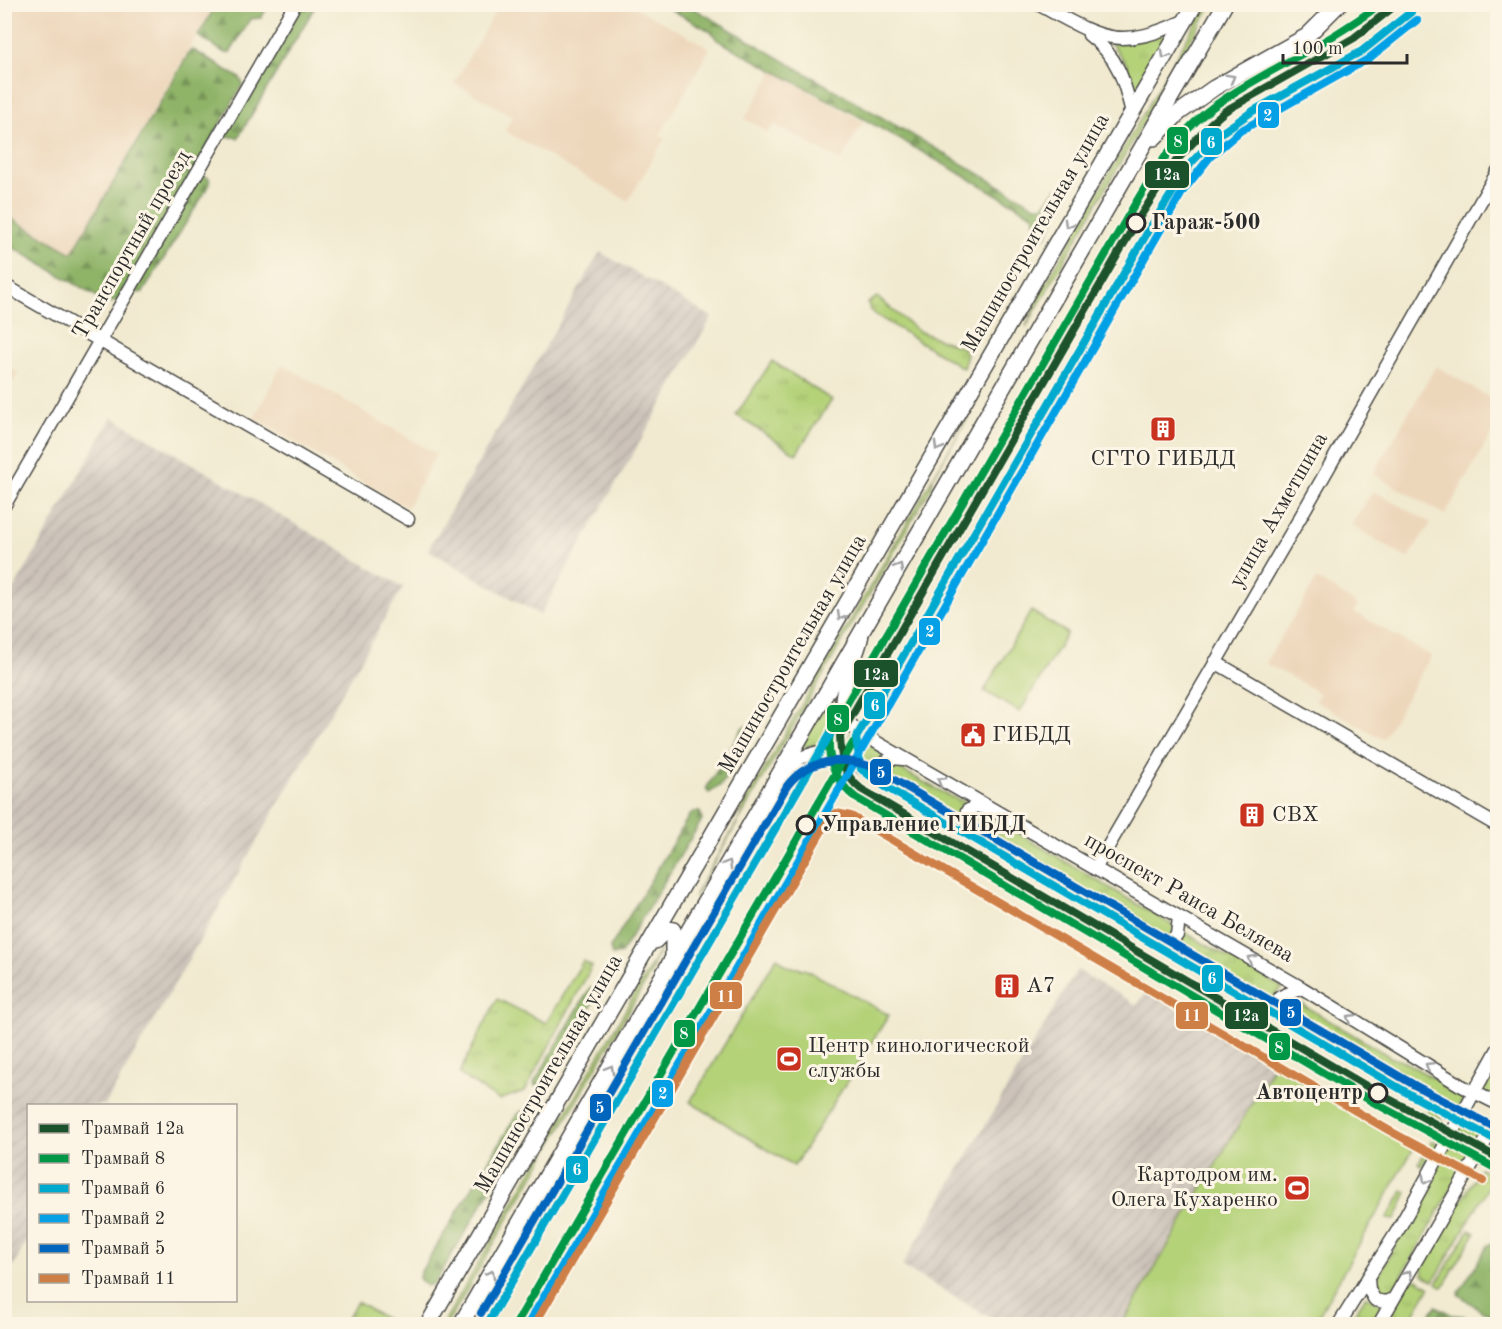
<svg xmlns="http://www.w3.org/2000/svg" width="1502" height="1329" viewBox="0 0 1502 1329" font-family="'Old Standard TT',serif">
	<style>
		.built { fill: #edd7bb }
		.industrial { fill: url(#industrial-furrows) }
		.grass { fill: url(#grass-tufts); stroke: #707e52; stroke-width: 1.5 }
		.forest { fill: url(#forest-firs); stroke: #5d704a; stroke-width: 1.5 }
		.pitch { fill: #b4d278; stroke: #707e52; stroke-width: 1.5 }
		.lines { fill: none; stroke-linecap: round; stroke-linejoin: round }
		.minor-casing { stroke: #494844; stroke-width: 15 }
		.major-casing { stroke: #494844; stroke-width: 18 }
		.minor { stroke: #fff; stroke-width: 12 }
		.major { stroke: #fff; stroke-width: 15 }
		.tram-1-casing { stroke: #fcf5e5; stroke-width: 12 }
		.tram-2-casing { stroke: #fcf5e5; stroke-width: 12 }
		.tram-3-casing { stroke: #fcf5e5; stroke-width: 12 }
		.tram-4-casing { stroke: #fcf5e5; stroke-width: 12 }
		.tram-5-casing { stroke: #fcf5e5; stroke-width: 12 }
		.tram-6-casing { stroke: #fcf5e5; stroke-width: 12 }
		.tram-1 { stroke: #1b522b; stroke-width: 8 }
		.tram-2 { stroke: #009746; stroke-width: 8 }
		.tram-3 { stroke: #00a9ce; stroke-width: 8 }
		.tram-4 { stroke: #06a0e6; stroke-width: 8 }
		.tram-5 { stroke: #0065bd; stroke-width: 8 }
		.tram-6 { stroke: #ce7f46; stroke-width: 8 }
		.oneway { stroke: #a0a0a0 }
		.stop-dot { fill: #fcf5e5; stroke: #2b2b2b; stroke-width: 3 }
		.labels { text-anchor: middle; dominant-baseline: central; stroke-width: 6; stroke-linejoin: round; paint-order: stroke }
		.stop-label { font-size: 22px; font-weight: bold; fill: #2b2b2b; stroke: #fcf5e5; text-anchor: start }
		.street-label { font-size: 22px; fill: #2b2b2b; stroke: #fcf5e5 }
		.poi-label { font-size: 22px; fill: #2b2b2b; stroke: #fcf5e5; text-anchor: start }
		.line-badge { stroke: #fcf5e5; stroke-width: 2 }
		.badge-label { font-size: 16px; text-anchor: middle; font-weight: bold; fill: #fff }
	</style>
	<defs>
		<pattern id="industrial-furrows" width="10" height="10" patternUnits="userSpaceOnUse" patternTransform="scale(1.5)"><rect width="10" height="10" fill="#ccc2b9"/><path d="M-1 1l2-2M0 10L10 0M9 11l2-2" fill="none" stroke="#afa79f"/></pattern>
		<pattern id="grass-tufts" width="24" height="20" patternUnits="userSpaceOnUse" patternTransform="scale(1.5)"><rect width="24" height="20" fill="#b4d278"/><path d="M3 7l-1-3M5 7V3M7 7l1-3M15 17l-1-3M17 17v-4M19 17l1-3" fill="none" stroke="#9bb468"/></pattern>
		<pattern id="forest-firs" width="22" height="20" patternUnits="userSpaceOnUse" patternTransform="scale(1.5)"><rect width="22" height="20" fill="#8fb468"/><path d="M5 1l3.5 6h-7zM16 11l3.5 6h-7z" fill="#759356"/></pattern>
	</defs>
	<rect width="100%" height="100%" fill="#fcf5e5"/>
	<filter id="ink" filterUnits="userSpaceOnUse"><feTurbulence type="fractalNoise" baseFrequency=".0167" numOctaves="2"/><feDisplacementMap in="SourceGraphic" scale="12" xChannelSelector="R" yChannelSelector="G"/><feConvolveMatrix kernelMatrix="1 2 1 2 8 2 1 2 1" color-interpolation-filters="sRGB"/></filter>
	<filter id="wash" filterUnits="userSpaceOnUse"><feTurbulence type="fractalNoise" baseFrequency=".008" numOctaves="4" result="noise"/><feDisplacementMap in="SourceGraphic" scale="24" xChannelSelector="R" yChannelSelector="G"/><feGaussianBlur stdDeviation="1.35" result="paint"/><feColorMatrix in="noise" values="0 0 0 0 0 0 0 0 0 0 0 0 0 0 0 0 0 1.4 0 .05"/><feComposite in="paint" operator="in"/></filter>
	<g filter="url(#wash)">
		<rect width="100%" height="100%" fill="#f1ead0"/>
		<path class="built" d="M5 4 214 5 72 252 5 214Z
			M499 5H631L710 48 660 135 665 138 628 201 505 131 513 116 454 83Z
			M773 71 863 122 841 161 774 124 768 132 745 119Z
			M5 364 18 373 5 396Z
			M282 364 436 454 407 508 254 418Z
			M1436 366 1497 402V424L1445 515 1373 474Z
			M1373 491 1431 523 1408 559 1351 525Z
			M1317 579 1358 605 1354 612 1431 656 1383 739 1315 701 1320 693 1265 663Z"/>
		<path class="industrial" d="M600 252 712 317 540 615 428 550Z
			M112 417 403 587 105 1105 28 1106V1239L5 1281V605Z
			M1077 970 1137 1005 1147 990 1274 1065 1122 1324H1001L902 1266Z"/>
		<path class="grass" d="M1206 5H1211L1026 327 1041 292Z
			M1170 32 1131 98 1127 65 1111 43Z
			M877 297 918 331 963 348 967 355 963 368 879 317 870 310 868 303Z
			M772 361 832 400 796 454 736 415Z
			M971 412 933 478 932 486 695 896V895L739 819 742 808Z
			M829 699 835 719 842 728 827 749 809 745 799 748Z
			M851 733 888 756 878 771 850 755 848 740Z
			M891 764 949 796 971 804 961 820 887 776 885 767Z
			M984 813 1174 926 1173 935 1165 939 1132 920 1117 915 974 828 973 816Z
			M1182 931 1283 988 1274 995 1273 1005 1170 946 1180 942Z
			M669 935 654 961 652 971 447 1324H443Z
			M583 961 592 966 525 1091 499 1100 459 1074 497 999 546 1023Z
			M1291 998 1392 1058 1403 1061 1465 1096 1457 1111 1283 1010V1000Z
			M1497 1057V1103L1478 1092Z
			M1430 1108 1441 1118 1442 1129 1439 1140 1422 1130 1420 1125Z
			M1463 1122 1483 1133 1392 1293 1380 1296 1374 1291V1283C1405 1230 1432 1175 1463 1122Z
			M1432 1141 1439 1144 1421 1166 1418 1164Z
			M1497 1148V1169L1493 1170 1482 1164 1488 1154Z
			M1480 1169 1490 1174 1492 1181 1434 1281 1423 1275 1422 1268Z
			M1403 1191 1407 1192 1395 1220 1387 1219Z
			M1469 1230 1475 1233 1443 1287 1437 1283Z
			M1417 1279 1430 1287 1408 1324H1384L1409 1282Z
			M1366 1296 1384 1306 1373 1324H1347Z
			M357 1302 389 1321 387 1324H343Z"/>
		<path class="forest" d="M216 5V4L269 5 261 18 250 19 230 53H225L198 36Z
			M298 5H316L238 138 227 136 224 131Z
			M663 5H688L1035 206H1043L1056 189H1059L1062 191 1063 203 1046 236 1039 239 1034 237 1032 231 1036 224 1033 215 864 119 717 40 712 32Z
			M193 50 240 78 243 84 119 300 108 303 5 243V215L72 253 190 51Z
			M203 175 209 178 210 184 143 292 137 293 135 290 198 177Z
			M748 726 751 733 721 785 709 793 706 789 743 727Z
			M694 812H700L702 820 621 953 612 955 610 948 689 816Z
			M590 988 593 989 594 1001 548 1082 535 1086 534 1083Z
			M522 1111 533 1112V1119L435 1283 426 1286 419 1278 420 1273 516 1116Z
			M1493 1243 1498 1245 1496 1316 1483 1312 1458 1294 1488 1245Z
			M1436 1306 1452 1315 1464 1316 1466 1324H1434L1431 1313Z"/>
		<path class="pitch" d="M1031 611 1067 633 1020 712 984 691Z
			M777 957 787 966 807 970 889 1015 794 1166 690 1102Z
			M1274 1065 1415 1146 1314 1324H1122Z"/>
	</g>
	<g filter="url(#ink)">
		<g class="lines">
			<defs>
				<path id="minor" d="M1038 4C1101 38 1117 52 1186 20
					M1089 35C1118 56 1124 80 1132 113
					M4 285 408 519
					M4 506 295 4
					M862 637C855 673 823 700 857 731L1302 988 1460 1085 1498 1104
					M1215 662 1498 826
					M888 782 882 772 883 763 892 758 903 759
					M750 830 765 817 799 758 819 752 847 759 1205 971 1440 1107 1498 1137
					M974 832 966 822 967 811 976 806 988 809
					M1095 869 1301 516 1498 171
					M1158 943 1173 940 1177 935 1179 917
					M1280 1015 1277 1006 1280 997 1302 988
					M1368 1278 1369 1290 1375 1300 1385 1302 1393 1299
					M1339 1324 1398 1230 1498 1049
					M1379 1324 1498 1120"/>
				<path id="major" d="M1154 138 1180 112 1214 88 1307 36 1339 4
					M655 941 667 929 673 930V955
					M428 1324 1195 4
					M461 1324 1225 4"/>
			</defs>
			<use href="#minor" class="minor-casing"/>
			<use href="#major" class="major-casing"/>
			<use href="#minor" class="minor"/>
			<use href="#major" class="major"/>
			<defs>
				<path id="tram-1" d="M1397 4 1354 38 1225 111 1211 123 1176 161 1137 221 840 736C841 758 843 775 861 789L1378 1093 1498 1158"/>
				<path id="tram-2" d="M1380 4C1330 43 1272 67 1220 102 1179 129 1152 175 1128 216L831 731C824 755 836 783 856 798L1373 1102 1493 1167
					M516 1324 853 743"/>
				<path id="tram-3" d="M1411 12 1362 51 1253 111 1218 135 1191 163 1150 228 856 738 861 769 884 786 1411 1095 1498 1141
					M490 1319 838 721"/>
				<path id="tram-4" d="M528 1324 734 972 1183 191 1210 157 1240 131 1368 59 1417 20"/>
				<path id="tram-5" d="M481 1313 787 786C807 759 843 755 874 768L1416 1086 1498 1129"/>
				<path id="tram-6" d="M535 1324 830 817 836 813 851 816 1390 1131 1483 1181"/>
			</defs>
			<use href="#tram-1" class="tram-1-casing"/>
			<use href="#tram-2" class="tram-2-casing"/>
			<use href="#tram-3" class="tram-3-casing"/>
			<use href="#tram-4" class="tram-4-casing"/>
			<use href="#tram-5" class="tram-5-casing"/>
			<use href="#tram-6" class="tram-6-casing"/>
			<use href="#tram-1" class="tram-1"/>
			<use href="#tram-2" class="tram-2"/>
			<use href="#tram-3" class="tram-3"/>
			<use href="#tram-4" class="tram-4"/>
			<use href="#tram-5" class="tram-5"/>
			<use href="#tram-6" class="tram-6"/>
		</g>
		<defs><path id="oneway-chevron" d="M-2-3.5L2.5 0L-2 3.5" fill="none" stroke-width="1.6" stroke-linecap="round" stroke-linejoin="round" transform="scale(1.5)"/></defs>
		<g class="oneway">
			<use href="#oneway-chevron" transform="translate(1165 55) rotate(120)"/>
			<use href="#oneway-chevron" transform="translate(1231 78) rotate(-29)"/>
			<use href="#oneway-chevron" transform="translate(1068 224) rotate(120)"/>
			<use href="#oneway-chevron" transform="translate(938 447) rotate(120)"/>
			<use href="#oneway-chevron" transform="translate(899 567) rotate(-60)"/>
			<use href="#oneway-chevron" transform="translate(841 616) rotate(120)"/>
			<use href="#oneway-chevron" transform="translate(941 781) rotate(-150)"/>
			<use href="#oneway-chevron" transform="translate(728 864) rotate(-60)"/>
			<use href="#oneway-chevron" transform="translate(1251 959) rotate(-151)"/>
			<use href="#oneway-chevron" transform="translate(1350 1018) rotate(-148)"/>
			<use href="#oneway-chevron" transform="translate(1429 1066) rotate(-148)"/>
			<use href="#oneway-chevron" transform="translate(610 1069) rotate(-60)"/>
			<use href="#oneway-chevron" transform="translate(1426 1180) rotate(119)"/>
			<use href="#oneway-chevron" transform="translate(491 1274) rotate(-60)"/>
			<use href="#oneway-chevron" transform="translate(1408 1274) rotate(-59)"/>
		</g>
	</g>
	<defs>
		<symbol id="building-square" viewBox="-11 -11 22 22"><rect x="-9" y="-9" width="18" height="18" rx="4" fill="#c8321e" stroke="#fcf5e5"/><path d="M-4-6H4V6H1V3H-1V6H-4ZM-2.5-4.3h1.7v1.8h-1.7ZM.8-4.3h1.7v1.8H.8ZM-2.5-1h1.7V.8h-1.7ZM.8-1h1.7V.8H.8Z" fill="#fff"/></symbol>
		<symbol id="civic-square" viewBox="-11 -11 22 22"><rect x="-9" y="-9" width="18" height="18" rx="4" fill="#c8321e" stroke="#fcf5e5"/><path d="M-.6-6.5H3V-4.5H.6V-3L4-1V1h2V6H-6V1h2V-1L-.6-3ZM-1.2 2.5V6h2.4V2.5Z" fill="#fff"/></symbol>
		<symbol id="stadium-square" viewBox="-11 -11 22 22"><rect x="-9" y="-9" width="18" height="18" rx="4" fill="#c8321e" stroke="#fcf5e5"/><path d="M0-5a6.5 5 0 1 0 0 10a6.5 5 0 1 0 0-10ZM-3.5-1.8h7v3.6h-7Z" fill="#fff"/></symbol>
	</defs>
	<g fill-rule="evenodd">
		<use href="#building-square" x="1148" y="414" width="30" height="30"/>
		<use href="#civic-square" x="958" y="720" width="30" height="30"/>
		<use href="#building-square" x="1237" y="800" width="30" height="30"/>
		<use href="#building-square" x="992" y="971" width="30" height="30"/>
		<use href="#stadium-square" x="774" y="1044" width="30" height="30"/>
		<use href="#stadium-square" x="1282" y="1173" width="30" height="30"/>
	</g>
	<g class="stop-dot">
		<circle cx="1136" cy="223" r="9"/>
		<circle cx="806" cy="825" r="9"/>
		<circle cx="1378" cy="1093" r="9"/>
	</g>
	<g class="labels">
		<g class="stop-label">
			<text x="1151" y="223">Гараж-500</text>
			<text x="821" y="825">Управление ГИБДД</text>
			<text x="1363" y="1093" text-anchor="end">Автоцентр</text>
		</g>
		<g class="street-label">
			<text transform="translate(1036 233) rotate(-60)">Машиностроительная улица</text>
			<text transform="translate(132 245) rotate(-60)">Транспортный проезд</text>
			<text transform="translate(1279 510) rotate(-60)">улица Ахметшина</text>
			<text transform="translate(793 654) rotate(-60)">Машиностроительная улица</text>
			<text transform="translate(1189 898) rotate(30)">проспект Раиса Беляева</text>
			<text transform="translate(549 1074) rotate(-60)">Машиностроительная улица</text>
		</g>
		<g class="poi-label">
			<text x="1163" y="459" text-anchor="middle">СГТО ГИБДД</text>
			<text x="992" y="735">ГИБДД</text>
			<text x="1272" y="815">СВХ</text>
			<text x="1026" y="986">А7</text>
			<text x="808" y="1046">Центр кинологической<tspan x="808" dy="25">службы</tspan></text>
			<text x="1278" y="1175" text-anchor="end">Картодром им.<tspan x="1278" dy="25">Олега Кухаренко</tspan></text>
		</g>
	</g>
	<g class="line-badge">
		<rect x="1257" y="101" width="23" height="28" rx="6" fill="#06a0e6"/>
		<rect x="1166" y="126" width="23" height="29" rx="6" fill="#009746"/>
		<rect x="1200" y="127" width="23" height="29" rx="6" fill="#00a9ce"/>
		<rect x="1144" y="160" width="46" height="29" rx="6" fill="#1b522b"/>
		<rect x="918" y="617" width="23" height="29" rx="6" fill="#06a0e6"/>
		<rect x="853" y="659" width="46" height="29" rx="6" fill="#1b522b"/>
		<rect x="863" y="691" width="23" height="29" rx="6" fill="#00a9ce"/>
		<rect x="826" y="704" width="24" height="29" rx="6" fill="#009746"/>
		<rect x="869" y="758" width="23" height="28" rx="6" fill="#0065bd"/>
		<rect x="1201" y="964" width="23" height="29" rx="6" fill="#00a9ce"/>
		<rect x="709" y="981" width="34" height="29" rx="6" fill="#ce7f46"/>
		<rect x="1279" y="998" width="23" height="29" rx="6" fill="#0065bd"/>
		<rect x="1175" y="1001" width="34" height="29" rx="6" fill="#ce7f46"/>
		<rect x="1224" y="1001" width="45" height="29" rx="6" fill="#1b522b"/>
		<rect x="673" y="1019" width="23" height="29" rx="6" fill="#009746"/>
		<rect x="1268" y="1032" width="23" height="29" rx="6" fill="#009746"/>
		<rect x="651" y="1079" width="23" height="29" rx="6" fill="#06a0e6"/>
		<rect x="589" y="1093" width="23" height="29" rx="6" fill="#0065bd"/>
		<rect x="565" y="1155" width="24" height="29" rx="6" fill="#00a9ce"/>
	</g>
	<g class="badge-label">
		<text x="1268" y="121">2</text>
		<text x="1178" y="147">8</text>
		<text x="1211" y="148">6</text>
		<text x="1167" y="180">12а</text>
		<text x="930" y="637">2</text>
		<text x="876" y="680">12а</text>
		<text x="875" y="711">6</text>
		<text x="838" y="725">8</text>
		<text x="881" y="778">5</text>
		<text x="1212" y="984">6</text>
		<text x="726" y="1002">11</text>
		<text x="1291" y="1018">5</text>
		<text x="1192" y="1021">11</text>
		<text x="1246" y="1021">12а</text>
		<text x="684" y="1039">8</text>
		<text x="1279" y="1053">8</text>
		<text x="663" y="1099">2</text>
		<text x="600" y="1113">5</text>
		<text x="577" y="1175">6</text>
	</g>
	<rect width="1502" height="1329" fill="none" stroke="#fcf5e5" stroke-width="24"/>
	<rect x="27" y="1104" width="210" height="198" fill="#fcf5e5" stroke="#a8a49b" stroke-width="1.5"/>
	<rect x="39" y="1124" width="30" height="9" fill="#1b522b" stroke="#a8a49b" stroke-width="1.5"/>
	<text x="81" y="1134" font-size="18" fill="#2b2b2b">Трамвай 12а</text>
	<rect x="39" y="1154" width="30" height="9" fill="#009746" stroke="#a8a49b" stroke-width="1.5"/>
	<text x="81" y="1164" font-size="18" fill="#2b2b2b">Трамвай 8</text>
	<rect x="39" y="1184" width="30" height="9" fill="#00a9ce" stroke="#a8a49b" stroke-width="1.5"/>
	<text x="81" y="1194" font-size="18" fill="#2b2b2b">Трамвай 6</text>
	<rect x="39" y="1214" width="30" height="9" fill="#06a0e6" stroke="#a8a49b" stroke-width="1.5"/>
	<text x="81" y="1224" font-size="18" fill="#2b2b2b">Трамвай 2</text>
	<rect x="39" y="1244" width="30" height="9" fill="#0065bd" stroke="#a8a49b" stroke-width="1.5"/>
	<text x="81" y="1254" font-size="18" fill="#2b2b2b">Трамвай 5</text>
	<rect x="39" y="1274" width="30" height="9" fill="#ce7f46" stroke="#a8a49b" stroke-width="1.5"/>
	<text x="81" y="1284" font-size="18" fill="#2b2b2b">Трамвай 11</text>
	<path d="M1283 54v9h124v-9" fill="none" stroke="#2b2b2b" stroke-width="3"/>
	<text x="1292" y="54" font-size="18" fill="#2b2b2b" stroke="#fcf5e5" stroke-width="4.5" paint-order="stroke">100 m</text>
</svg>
